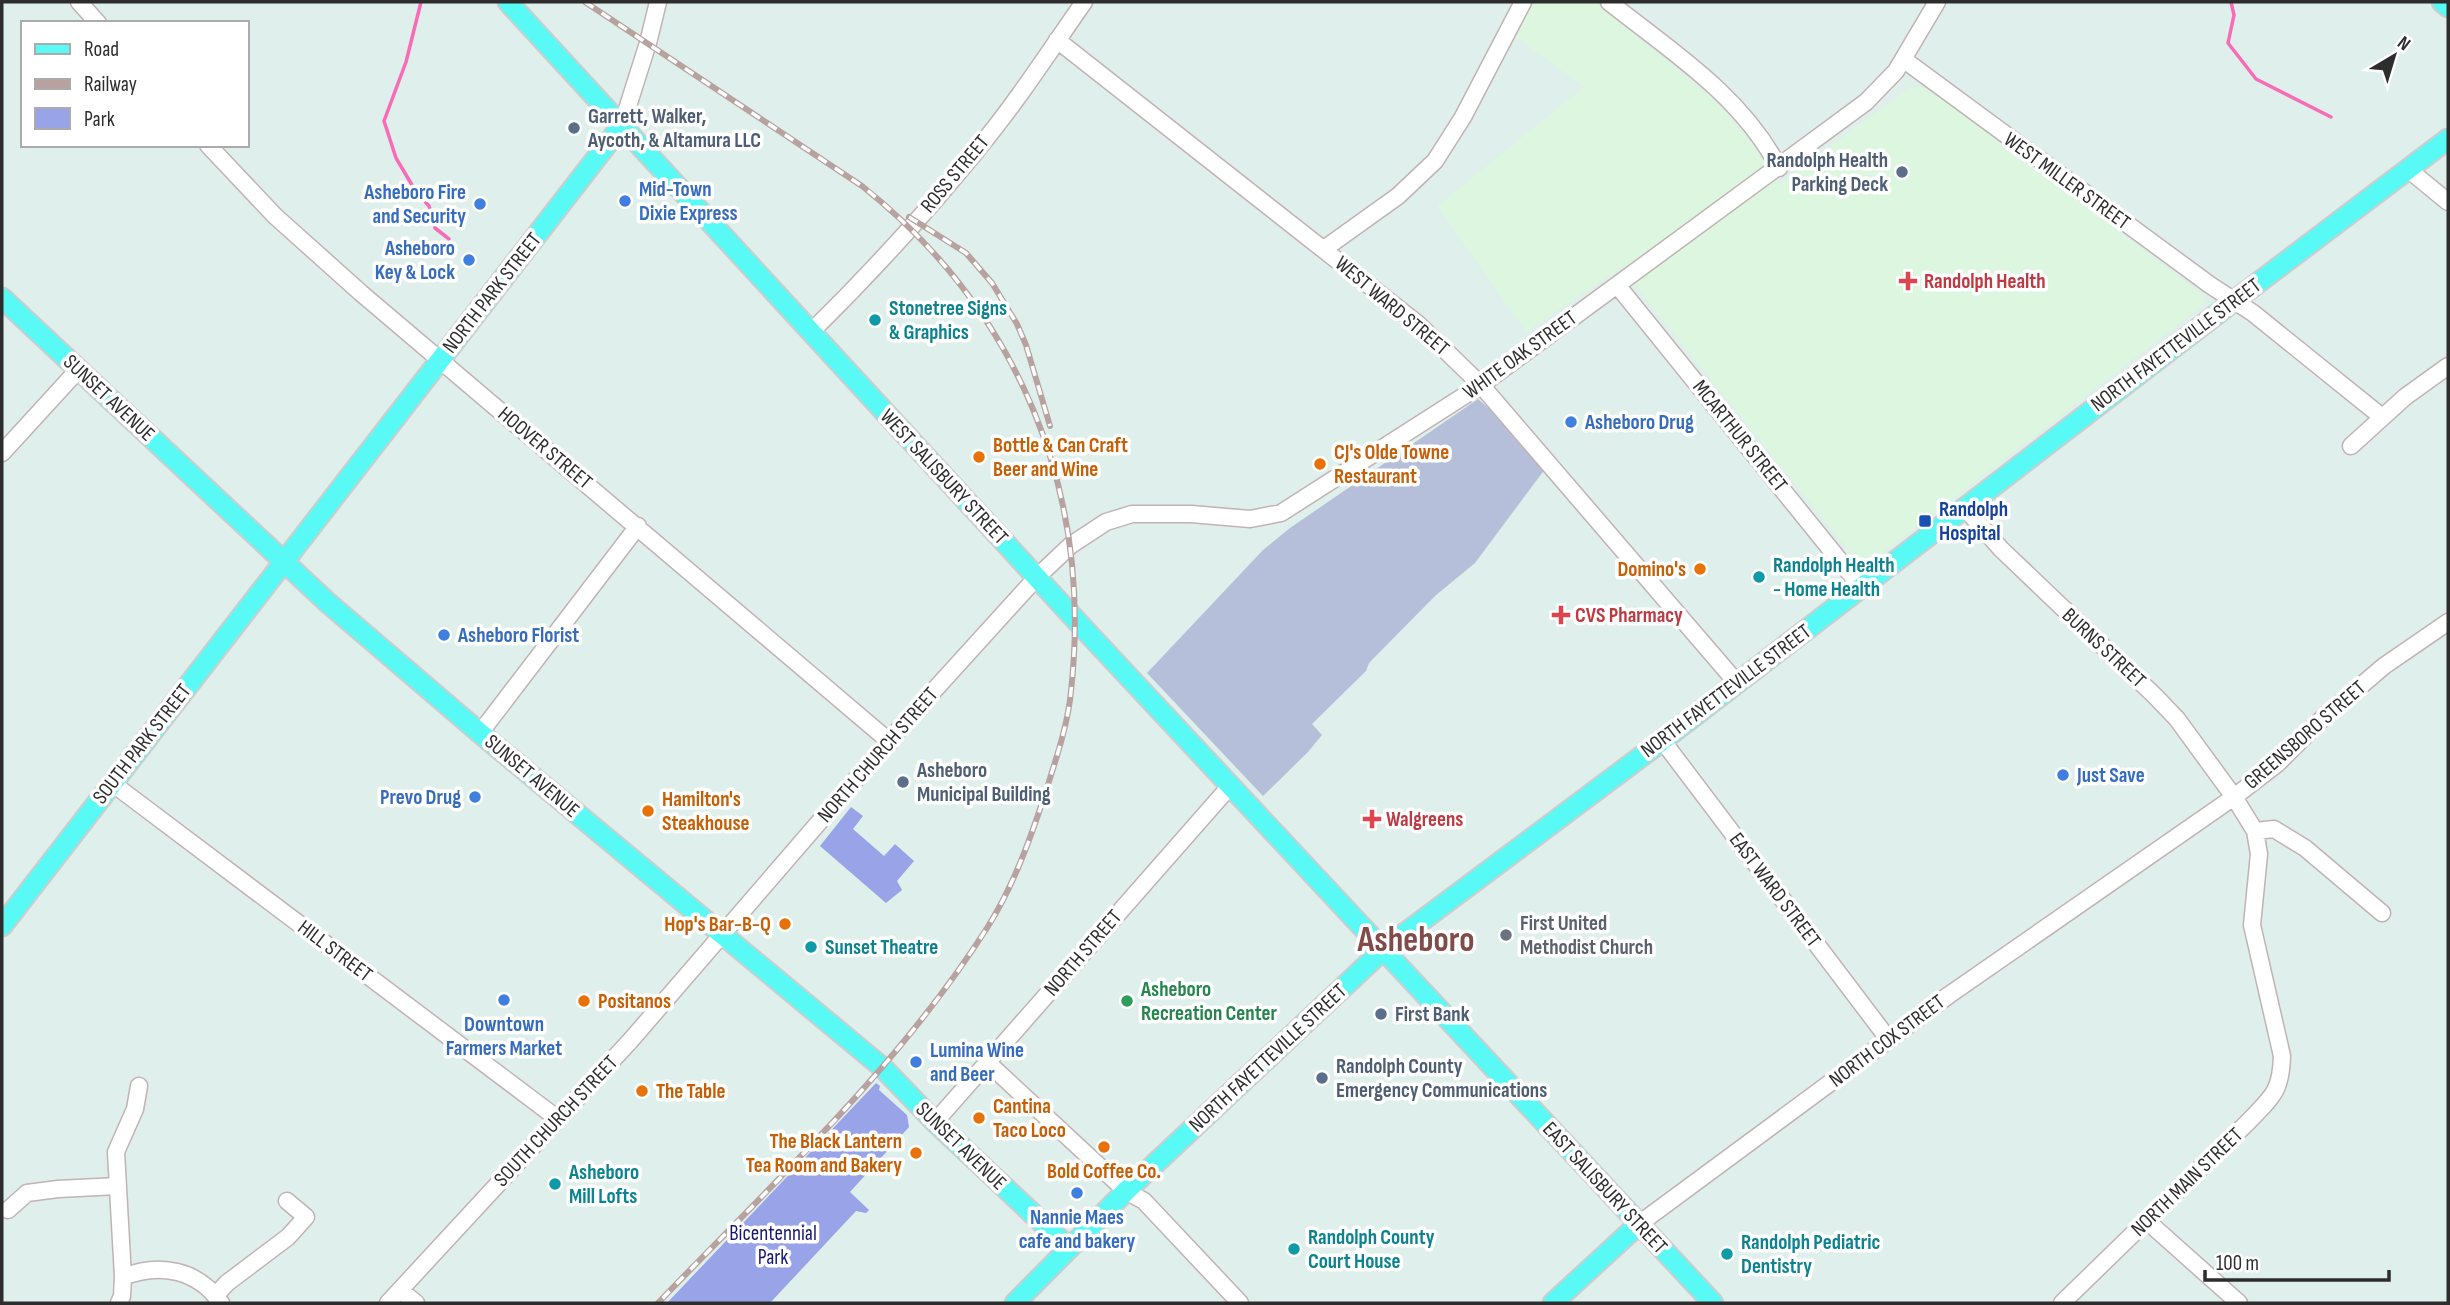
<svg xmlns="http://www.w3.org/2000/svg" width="2450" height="1305" viewBox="0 0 2450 1305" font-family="'Sofia Sans Condensed',sans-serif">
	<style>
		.medical { fill: #dcf6e0 }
		.green { fill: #98a3e8 }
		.cemetery { fill: #b5bfda }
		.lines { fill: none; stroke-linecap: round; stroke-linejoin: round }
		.stream { stroke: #f76cb5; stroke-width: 3.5 }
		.minor-casing { stroke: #c1b3b3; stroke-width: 19 }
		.major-casing { stroke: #cdcdcd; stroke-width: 23 }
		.minor { stroke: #fff; stroke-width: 16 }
		.major { stroke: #59faf5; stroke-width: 19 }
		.rail-casing { stroke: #b8a2a0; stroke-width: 6 }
		.rail { stroke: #fff; stroke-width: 3.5; stroke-dasharray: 10; stroke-linecap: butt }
		.service-dot { fill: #5c6f8a; stroke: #fff; stroke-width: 2.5 }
		.shop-dot { fill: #3f7fe0; stroke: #fff; stroke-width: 2.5 }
		.health-dot { fill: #e0444e; stroke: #fff; stroke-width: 2.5 }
		.culture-dot { fill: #0f9aa8; stroke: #fff; stroke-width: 2.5 }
		.food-dot { fill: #e8710a; stroke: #fff; stroke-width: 2.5 }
		.transit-dot { fill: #1a4fb4; stroke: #fff; stroke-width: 2.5 }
		.worship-dot { fill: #6b7280; stroke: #fff; stroke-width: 2.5 }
		.leisure-dot { fill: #2e9e5b; stroke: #fff; stroke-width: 2.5 }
		.labels { text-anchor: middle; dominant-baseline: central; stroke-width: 7; stroke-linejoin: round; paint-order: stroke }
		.service-label { font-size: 21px; font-weight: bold; fill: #4e5e75; stroke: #fff; text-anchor: start }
		.street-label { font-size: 21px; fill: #2d2d2d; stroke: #fff }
		.shop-label { font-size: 21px; font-weight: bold; fill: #366cbe; stroke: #fff; text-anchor: start }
		.health-label { font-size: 21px; font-weight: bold; fill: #be3a42; stroke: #fff; text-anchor: start }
		.culture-label { font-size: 21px; font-weight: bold; fill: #0d838f; stroke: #fff; text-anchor: start }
		.food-label { font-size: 21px; font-weight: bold; fill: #c56008; stroke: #fff; text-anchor: start }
		.transit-label { font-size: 21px; font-weight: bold; fill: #164399; stroke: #fff; text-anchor: start }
		.worship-label { font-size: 21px; font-weight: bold; fill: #5b616d; stroke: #fff; text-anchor: start }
		.leisure-label { font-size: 21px; font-weight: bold; fill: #27864d; stroke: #fff; text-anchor: start }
		.park-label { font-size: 21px; fill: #161670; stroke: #fff }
		.town-label { font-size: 35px; font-weight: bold; fill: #814b49; stroke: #fff }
	</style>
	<rect width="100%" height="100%" fill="#dfefeb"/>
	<path class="medical" d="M1533 2H1596L1718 103 1753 145 1779 184 1908 89 1918 86 1927 88 1941 97 2203 295 2206 303 1870 563 1854 557 1621 268 1526 332 1437 206 1584 87 1516 37Z"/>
	<path class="green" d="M851 807 863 816 853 829 884 856 895 844 914 861 897 881 902 890 886 903 820 846Z
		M876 1083 880 1086 879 1090 907 1115 909 1127 850 1192 869 1210 866 1213 856 1211 770 1303H667Z"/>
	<path class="cemetery" d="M1478 399 1501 419 1545 469 1475 563 1435 596 1369 663 1366 671 1312 724 1322 735 1308 752 1263 796 1147 673 1263 550 1290 528Z"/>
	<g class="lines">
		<path class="stream" d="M421 2 406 62 384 121 396 158 415 190 429 206 435 228 449 239
			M2231 2 2234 15 2228 43 2256 79 2331 117"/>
		<defs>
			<path id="minor" d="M79 2 98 23
				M1609 2C1671 51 1742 96 1779 168
				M1057 40 1418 324 1481 385 1737 683
				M1903 59 2210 285 2253 313 2382 417
				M622 125 648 43 658 2
				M208 145 275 216 361 293 890 742
				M2409 170 2448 202
				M1324 249 1398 196 1435 161 1463 117 1523 2
				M1617 285 1861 587
				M810 333C869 275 925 214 977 150 1016 103 1049 52 1084 2
				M2351 446 2405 397 2448 366
				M2 453 78 370
				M480 733 638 526
				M1662 740 1889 1040
				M112 783 558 1119
				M2255 831 2274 829 2305 848 2382 913
				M987 1062 1126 1191 1144 1201 1240 1303
				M935 1122 1231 785
				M8 1210 27 1193 58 1189 118 1186
				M2147 1221 2239 1303
				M1639 1224 1949 995 2234 797 2177 719 2155 696 2001 549 1964 507
				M123 1277C160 1262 198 1270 221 1303
				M400 1290 416 1303
				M215 1296 227 1283 288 1237 306 1217 287 1201
				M119 1303 122 1296 123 1277 116 1152 135 1109 139 1086
				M388 1303 631 1040 909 718 1037 577 1071 545 1106 522 1132 514H1191L1250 519 1281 513 1481 385 1866 102 1896 71 1937 2
				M2062 1303 2248 1122C2272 1097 2281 1092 2282 1056L2252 925 2259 854 2255 831 2234 797 2277 764 2323 718 2384 666 2448 622"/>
			<path id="major" d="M508 2 1085 630 1713 1303
				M2442 2 2448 7
				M2 298 327 602 480 733 883 1068 935 1122 1068 1247
				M2 926 622 125
				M1015 1303 1126 1191 1384 949 1650 750 2234 301 2448 139
				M1553 1303 1639 1224"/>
		</defs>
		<use href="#minor" class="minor-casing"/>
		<use href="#major" class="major-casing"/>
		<use href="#minor" class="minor"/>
		<use href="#major" class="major"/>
		<defs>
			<path id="rail" d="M585 2 862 186C1019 311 1093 492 1071 691 1068 725 1055 762 1045 794 1030 840 1013 887 987 928 897 1069 773 1183 658 1303
				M909 217 966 253 992 283 1017 324 1026 345 1050 426"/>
		</defs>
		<use href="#rail" class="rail-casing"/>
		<use href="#rail" class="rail"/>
	</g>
	<g class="service-dot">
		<circle cx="574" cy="128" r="7"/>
		<circle cx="1902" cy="172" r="7"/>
		<circle cx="903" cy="782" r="7"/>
		<circle cx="1381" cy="1014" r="7"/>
		<circle cx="1322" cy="1078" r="7"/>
	</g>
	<g class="shop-dot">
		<circle cx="625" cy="201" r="7"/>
		<circle cx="480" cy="204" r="7"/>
		<circle cx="469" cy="260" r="7"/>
		<circle cx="1571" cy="422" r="7"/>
		<circle cx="444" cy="635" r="7"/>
		<circle cx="2063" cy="775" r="7"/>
		<circle cx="475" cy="797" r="7"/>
		<circle cx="504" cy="1000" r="7"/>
		<circle cx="916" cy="1062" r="7"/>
		<circle cx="1077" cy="1193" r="7"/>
	</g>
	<g class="health-dot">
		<path d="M1904.5 270.5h7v7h7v7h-7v7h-7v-7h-7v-7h7z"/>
		<path d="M1557.5 604.5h7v7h7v7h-7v7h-7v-7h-7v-7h7z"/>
		<path d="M1368.5 808.5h7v7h7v7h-7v7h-7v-7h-7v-7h7z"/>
	</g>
	<g class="culture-dot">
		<circle cx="875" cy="320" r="7"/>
		<circle cx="1759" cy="577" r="7"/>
		<circle cx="811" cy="947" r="7"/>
		<circle cx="555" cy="1184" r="7"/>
		<circle cx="1294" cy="1249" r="7"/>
		<circle cx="1727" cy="1254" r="7"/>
	</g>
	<g class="food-dot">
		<circle cx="979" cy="457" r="7"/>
		<circle cx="1320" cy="464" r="7"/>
		<circle cx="1700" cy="569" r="7"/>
		<circle cx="648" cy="811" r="7"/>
		<circle cx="785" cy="924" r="7"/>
		<circle cx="584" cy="1001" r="7"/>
		<circle cx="642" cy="1091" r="7"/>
		<circle cx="979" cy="1118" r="7"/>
		<circle cx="1104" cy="1147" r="7"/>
		<circle cx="916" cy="1153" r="7"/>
	</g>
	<rect class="transit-dot" x="1918" y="514" width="14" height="14" rx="3.5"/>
	<circle class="worship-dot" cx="1506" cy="935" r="7"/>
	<circle class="leisure-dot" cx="1127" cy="1001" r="7"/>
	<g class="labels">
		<g class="service-label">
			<text x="588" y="116">Garrett, Walker,<tspan x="588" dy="24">Aycoth, &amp; Altamura LLC</tspan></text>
			<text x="1888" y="160" text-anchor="end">Randolph Health<tspan x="1888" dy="24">Parking Deck</tspan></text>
			<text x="917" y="770">Asheboro<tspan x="917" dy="24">Municipal Building</tspan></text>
			<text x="1395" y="1014">First Bank</text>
			<text x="1336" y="1066">Randolph County<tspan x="1336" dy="24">Emergency Communications</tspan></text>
		</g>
		<g class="street-label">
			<text transform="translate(955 174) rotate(-50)">ROSS STREET</text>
			<text transform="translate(2067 181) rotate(36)">WEST MILLER STREET</text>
			<text transform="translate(492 293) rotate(-52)">NORTH PARK STREET</text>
			<text transform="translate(1392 306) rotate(40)">WEST WARD STREET</text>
			<text transform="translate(2176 345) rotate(-37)">NORTH FAYETTEVILLE STREET</text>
			<text transform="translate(1520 355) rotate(-36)">WHITE OAK STREET</text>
			<text transform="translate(109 398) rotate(43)">SUNSET AVENUE</text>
			<text transform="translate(1740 436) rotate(51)">MCARTHUR STREET</text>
			<text transform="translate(545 448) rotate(40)">HOOVER STREET</text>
			<text transform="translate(944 477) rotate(47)">WEST SALISBURY STREET</text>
			<text transform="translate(2104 648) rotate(43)">BURNS STREET</text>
			<text transform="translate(1726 691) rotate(-37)">NORTH FAYETTEVILLE STREET</text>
			<text transform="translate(2305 735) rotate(-41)">GREENSBORO STREET</text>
			<text transform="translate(142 744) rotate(-52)">SOUTH PARK STREET</text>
			<text transform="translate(878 755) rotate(-49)">NORTH CHURCH STREET</text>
			<text transform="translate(532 776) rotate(40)">SUNSET AVENUE</text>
			<text transform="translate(1775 890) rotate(53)">EAST WARD STREET</text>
			<text transform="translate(335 951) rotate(37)">HILL STREET</text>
			<text transform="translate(1083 953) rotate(-49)">NORTH STREET</text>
			<text transform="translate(1887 1041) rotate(-37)">NORTH COX STREET</text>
			<text transform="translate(1268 1058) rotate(-43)">NORTH FAYETTEVILLE STREET</text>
			<text transform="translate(556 1121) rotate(-47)">SOUTH CHURCH STREET</text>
			<text transform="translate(961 1146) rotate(44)">SUNSET AVENUE</text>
			<text transform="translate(2187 1182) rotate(-44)">NORTH MAIN STREET</text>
			<text transform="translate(1605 1188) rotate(47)">EAST SALISBURY STREET</text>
		</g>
		<g class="shop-label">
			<text x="639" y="189">Mid-Town<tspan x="639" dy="24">Dixie Express</tspan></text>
			<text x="466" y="192" text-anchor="end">Asheboro Fire<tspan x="466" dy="24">and Security</tspan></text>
			<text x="455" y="248" text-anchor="end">Asheboro<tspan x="455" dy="24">Key &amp; Lock</tspan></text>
			<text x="1585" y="422">Asheboro Drug</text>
			<text x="458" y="635">Asheboro Florist</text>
			<text x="2077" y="775">Just Save</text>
			<text x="461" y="797" text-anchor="end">Prevo Drug</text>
			<text x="504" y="1024" text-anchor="middle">Downtown<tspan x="504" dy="24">Farmers Market</tspan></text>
			<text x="930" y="1050">Lumina Wine<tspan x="930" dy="24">and Beer</tspan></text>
			<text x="1077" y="1217" text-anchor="middle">Nannie Maes<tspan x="1077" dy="24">cafe and bakery</tspan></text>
		</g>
		<g class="health-label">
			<text x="1924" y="281">Randolph Health</text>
			<text x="1575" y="615">CVS Pharmacy</text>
			<text x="1386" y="819">Walgreens</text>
		</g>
		<g class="culture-label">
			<text x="889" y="308">Stonetree Signs<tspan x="889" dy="24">&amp; Graphics</tspan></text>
			<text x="1773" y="565">Randolph Health<tspan x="1773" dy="24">- Home Health</tspan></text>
			<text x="825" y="947">Sunset Theatre</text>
			<text x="569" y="1172">Asheboro<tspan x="569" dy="24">Mill Lofts</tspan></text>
			<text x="1308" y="1237">Randolph County<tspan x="1308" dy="24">Court House</tspan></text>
			<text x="1741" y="1242">Randolph Pediatric<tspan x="1741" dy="24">Dentistry</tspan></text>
		</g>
		<g class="food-label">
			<text x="993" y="445">Bottle &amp; Can Craft<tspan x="993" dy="24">Beer and Wine</tspan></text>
			<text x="1334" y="452">CJ's Olde Towne<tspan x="1334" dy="24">Restaurant</tspan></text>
			<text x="1686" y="569" text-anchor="end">Domino's</text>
			<text x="662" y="799">Hamilton's<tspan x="662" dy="24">Steakhouse</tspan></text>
			<text x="771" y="924" text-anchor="end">Hop's Bar-B-Q</text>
			<text x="598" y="1001">Positanos</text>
			<text x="656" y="1091">The Table</text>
			<text x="993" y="1106">Cantina<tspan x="993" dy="24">Taco Loco</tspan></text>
			<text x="902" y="1141" text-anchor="end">The Black Lantern<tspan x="902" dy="24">Tea Room and Bakery</tspan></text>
			<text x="1104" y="1171" text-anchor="middle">Bold Coffee Co.</text>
		</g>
		<g class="transit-label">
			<text x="1939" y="509">Randolph<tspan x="1939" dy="24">Hospital</tspan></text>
		</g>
		<g class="worship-label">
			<text x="1520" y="923">First United<tspan x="1520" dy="24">Methodist Church</tspan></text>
		</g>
		<g class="leisure-label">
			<text x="1141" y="989">Asheboro<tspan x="1141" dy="24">Recreation Center</tspan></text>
		</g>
		<g class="park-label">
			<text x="773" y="1233">Bicentennial<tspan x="773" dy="24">Park</tspan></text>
		</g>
		<g class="town-label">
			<text x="1416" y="940">Asheboro</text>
		</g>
	</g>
	<rect width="2450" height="1305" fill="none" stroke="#2d2d2d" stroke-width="7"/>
	<rect x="21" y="21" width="228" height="126" fill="#ffffff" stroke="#ababab" stroke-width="2"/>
	<rect x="35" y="44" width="35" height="10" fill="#59faf5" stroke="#ababab" stroke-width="2"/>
	<text x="84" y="56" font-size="21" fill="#2d2d2d">Road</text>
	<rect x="35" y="79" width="35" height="10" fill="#b8a2a0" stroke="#ababab" stroke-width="2"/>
	<text x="84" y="91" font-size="21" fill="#2d2d2d">Railway</text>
	<rect x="35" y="108" width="35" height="21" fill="#98a3e8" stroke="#ababab" stroke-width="2"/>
	<text x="84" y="126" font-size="21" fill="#2d2d2d">Park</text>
	<g transform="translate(2394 56) rotate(38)" stroke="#ffffff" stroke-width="5" paint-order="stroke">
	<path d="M0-5L12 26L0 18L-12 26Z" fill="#2d2d2d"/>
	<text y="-10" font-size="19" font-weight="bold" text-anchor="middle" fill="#2d2d2d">N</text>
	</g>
	<path d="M2205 1270v10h184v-10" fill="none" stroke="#2d2d2d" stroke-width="3.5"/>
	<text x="2216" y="1270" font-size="21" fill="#2d2d2d" stroke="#ffffff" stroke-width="5" paint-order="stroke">100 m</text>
</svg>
